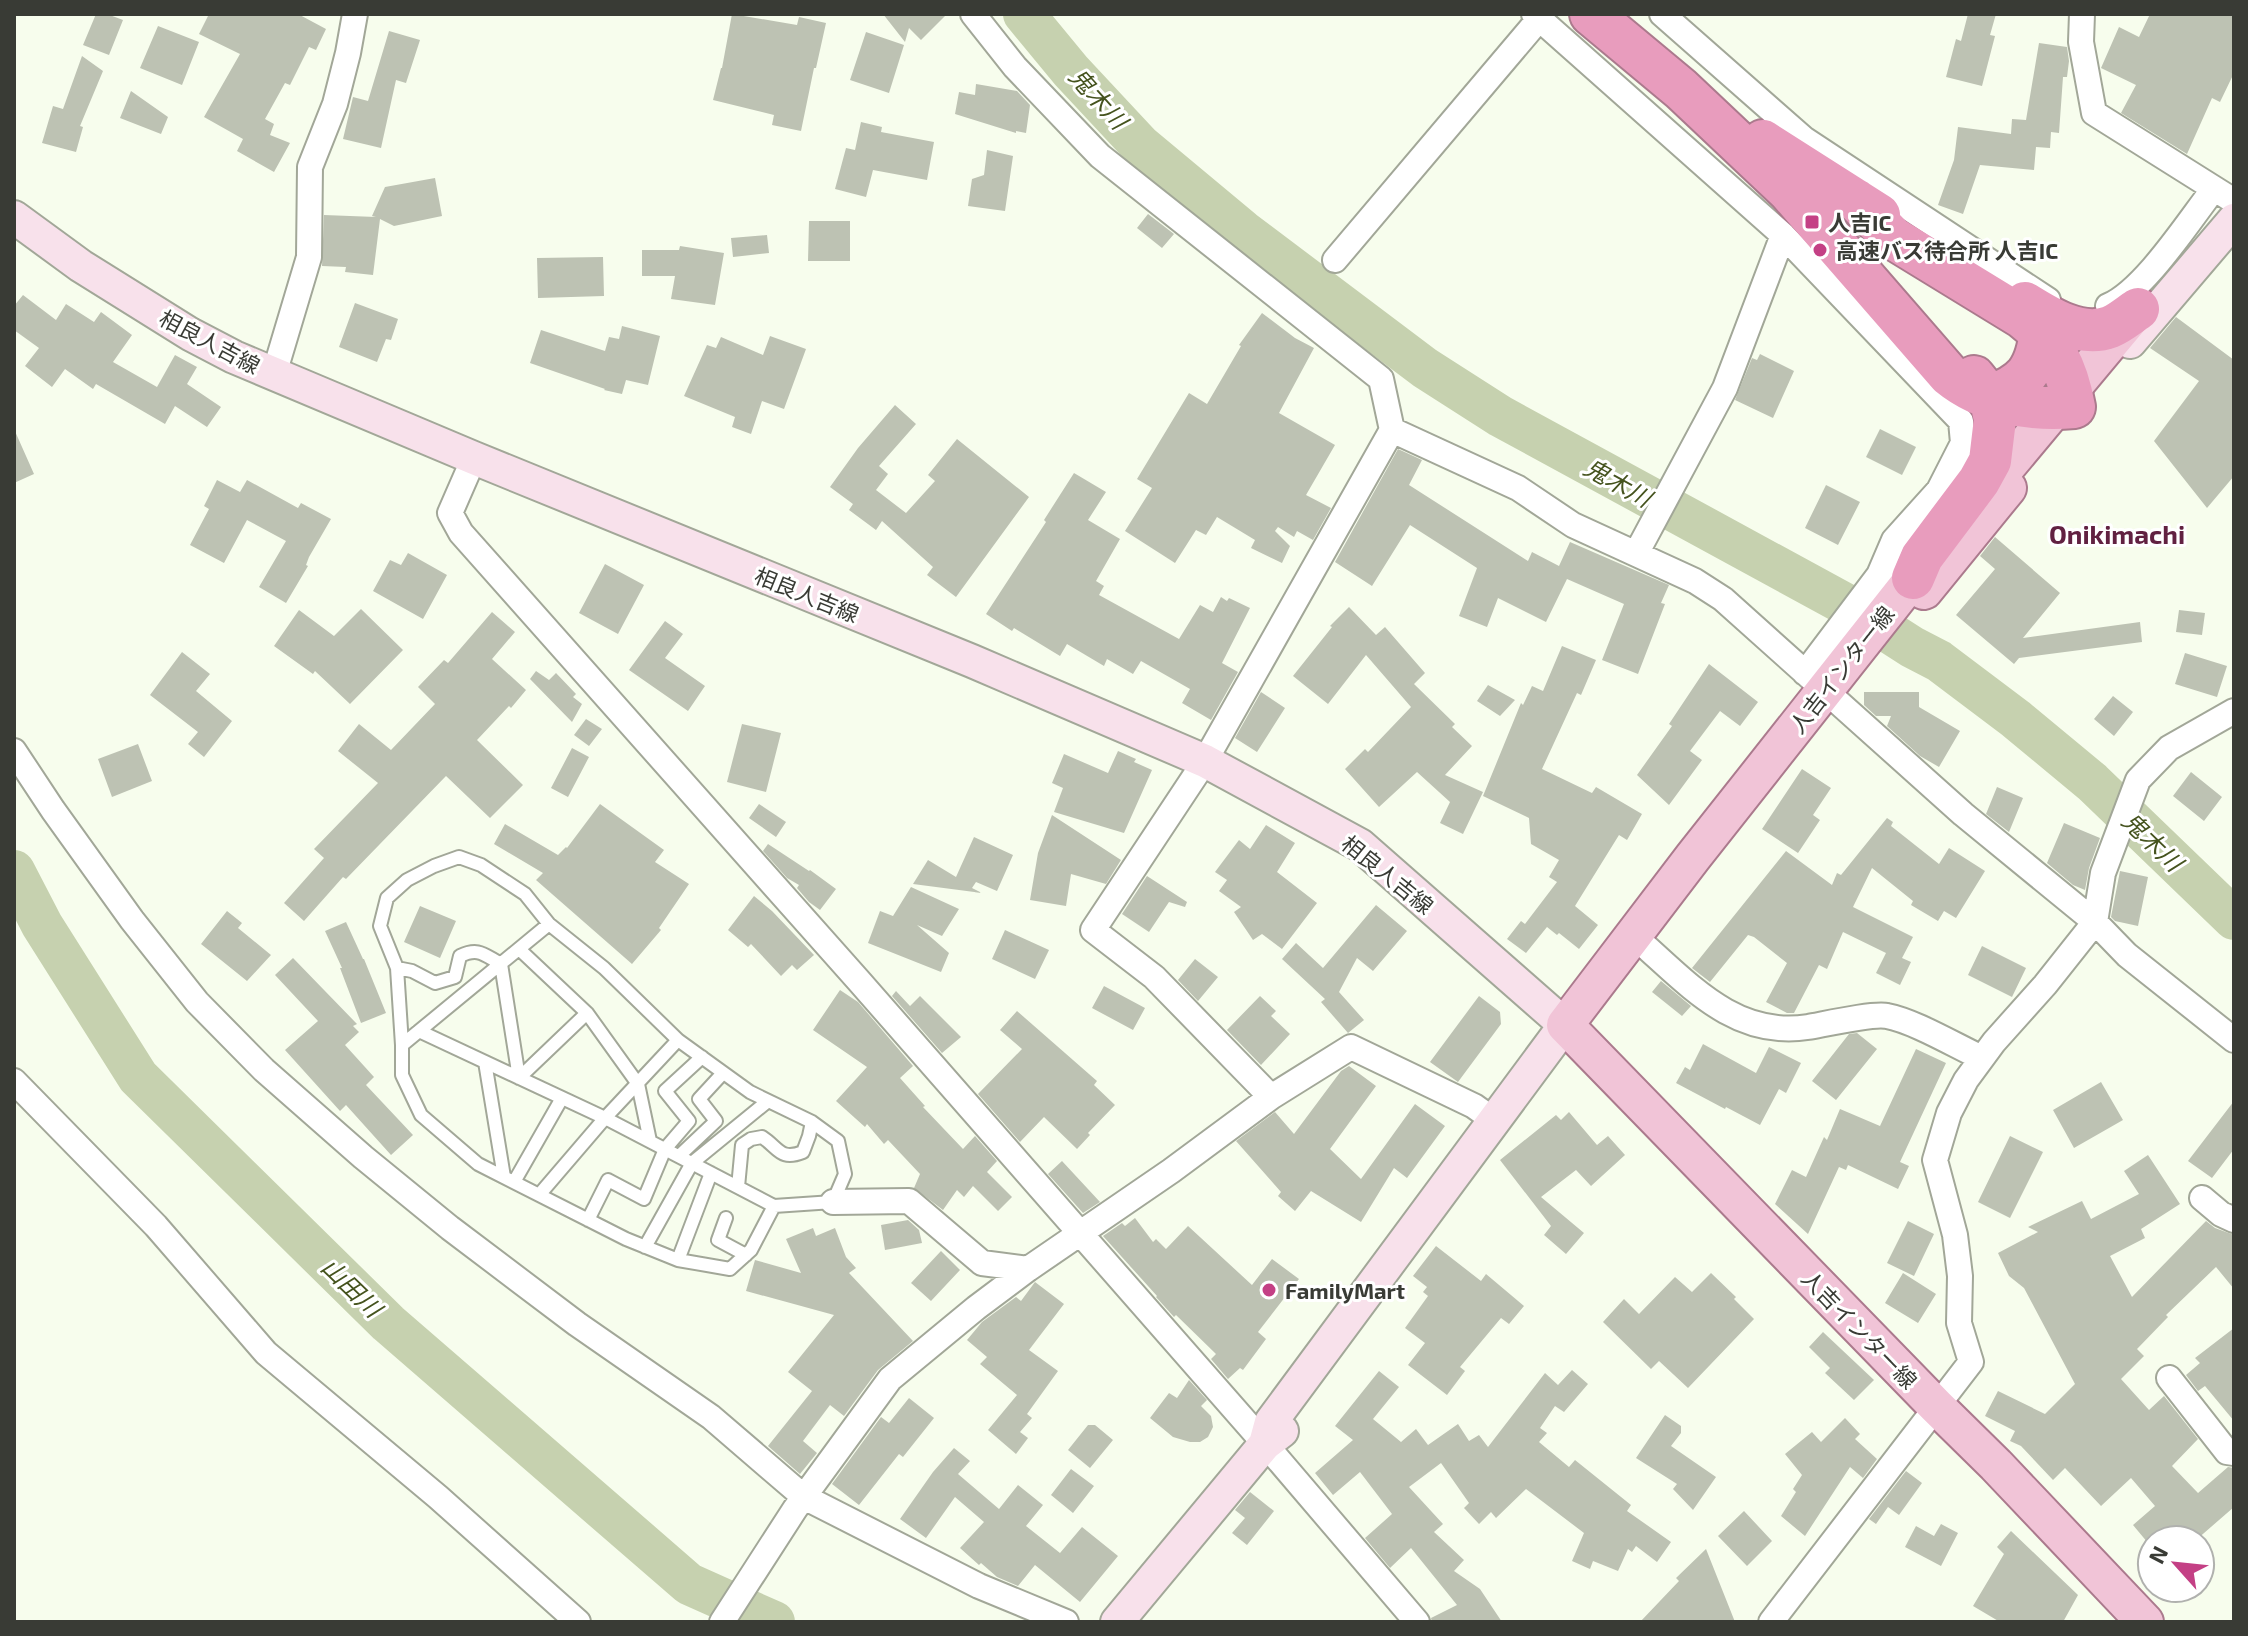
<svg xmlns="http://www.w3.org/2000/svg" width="2248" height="1636" viewBox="0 0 2248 1636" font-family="'Exo 2','Noto Sans JP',sans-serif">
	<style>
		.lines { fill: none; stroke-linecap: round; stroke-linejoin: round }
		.river { stroke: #c6d1af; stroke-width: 42 }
		.building { fill: #bdc2b3 }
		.lane-casing { stroke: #a2a798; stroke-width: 16 }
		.street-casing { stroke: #a2a798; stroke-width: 28 }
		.secondary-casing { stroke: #a2a798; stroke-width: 36 }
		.primary-casing { stroke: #ab7a8d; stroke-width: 40 }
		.highway-casing { stroke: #ab7a8d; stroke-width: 46 }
		.lane { stroke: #fff; stroke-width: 12 }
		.street { stroke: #fff; stroke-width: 24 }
		.secondary { stroke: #f8e1eb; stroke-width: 32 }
		.primary { stroke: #f1c4d7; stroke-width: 36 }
		.highway { stroke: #e89cbd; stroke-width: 42 }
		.poi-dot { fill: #c44085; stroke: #fff; stroke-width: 3 }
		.labels { text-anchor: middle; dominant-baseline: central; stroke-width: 6; stroke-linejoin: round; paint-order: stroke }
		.poi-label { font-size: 22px; font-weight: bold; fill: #393b35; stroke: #fff; text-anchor: start }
		.street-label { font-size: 22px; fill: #393b35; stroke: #fff }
		.water-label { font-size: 24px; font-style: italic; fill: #45531e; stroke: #fff }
		.quarter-label { font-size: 26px; font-weight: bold; fill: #612141; stroke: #fff }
	</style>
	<rect width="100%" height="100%" fill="#f7fded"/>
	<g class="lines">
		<path class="river" d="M1024 14 1071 71 1141 146 1243 231 1425 368 1500 416 1845 604 1912 647 1939 661 2016 719 2092 782 2234 919
			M14 871 42 925 138 1077 388 1323 689 1584 774 1622"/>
	</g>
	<path class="building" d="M96 14H107L123 20 109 55 83 45Z
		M209 14H298L326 29 316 50 309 47 290 85 285 83 265 119 274 124 270 135 290 143 274 172 237 151 243 139 204 117 240 54 199 34Z
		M732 14 797 25 799 17 826 23 816 68H814L801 131 772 125 774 115 713 100 721 68H722Z
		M883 14H947L921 40 909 28 905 42Z
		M1968 14H1996L1990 35 1995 36 1982 86 1946 77 1956 39 1961 41Z
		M2150 14H2234V73L2220 102 2212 98 2187 154 2121 113 2136 85 2101 68 2119 27 2139 37Z
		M158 26 199 42 182 85 140 68Z
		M389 31 420 40 406 83 396 80 381 148 343 139 353 97 368 101Z
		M866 32 904 45 889 93 850 80Z
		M2039 43 2067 47 2069 61 2067 77H2063L2059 133 2051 132 2050 148 2036 147 2034 170 1980 165 1963 214 1938 205 1954 160 1958 127 2011 134 2012 119 2026 120Z
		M82 56 103 71 80 126 83 127 76 152 42 143 53 106 63 109Z
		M976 84 1017 91 1030 105 1026 133 1016 131V133L955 114 959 92 975 95Z
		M131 91 168 117 161 134 120 118Z
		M861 122 882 127 881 132 934 142 927 180 873 170 866 197 835 189 846 148 855 150Z
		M987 150 1013 156 1005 211 968 206 972 179 984 175Z
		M435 178 442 216 394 226 380 219 373 275 345 272 346 267 322 266 324 215 376 217 372 216 385 187Z
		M1148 214 1174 234 1162 248 1137 228Z
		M809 221H850V261H808Z
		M767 235 769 253 733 257 731 238Z
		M680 246 724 253 715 305 671 299 675 276H642V250H679Z
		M603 257 604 296 538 298 537 258Z
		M23 295 56 320 66 304 94 322 101 312 132 335 113 362 157 387 175 355 197 367 187 384 221 407 207 427 175 406 165 424 96 384 93 389 65 369 52 387 25 366 39 348 14 330V306Z
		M355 303 398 319 391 340 386 339 377 362 339 347Z
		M1262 313 1295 338 1314 348 1279 413 1335 445 1306 495 1331 508 1313 540 1297 531 1294 537 1278 527 1275 531 1290 546 1282 563 1251 548 1255 540 1217 517 1206 535 1196 530 1175 563 1125 531 1152 488 1137 479 1189 393 1207 404 1241 346 1239 345Z
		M2176 317 2234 360V476L2207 508 2154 441 2199 381 2150 348Z
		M622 326 660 336 648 385 626 380 622 394 604 390 605 389 530 363 541 330 605 351 609 337 619 339Z
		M770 336 806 349 784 409 762 401 751 434 732 427 735 417 684 396 707 345 716 348 721 337 763 355Z
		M1760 354 1794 371 1773 418 1735 400 1752 358 1757 360Z
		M895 405 916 424 879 466 888 474 876 490 906 513 935 481 928 475 957 439 1029 497 956 597 927 575 933 567 882 521 876 530 849 510 853 504 830 487 858 448Z
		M14 429 34 474 14 483Z
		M1880 429 1916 447 1902 475 1866 457Z
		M1398 449 1422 460 1409 485 1528 561 1532 552 1559 566 1570 542 1669 585 1661 603 1665 604 1638 674 1602 660 1624 604 1567 579 1546 622 1498 598 1487 627 1459 616 1477 568 1410 525 1372 586 1335 562Z
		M1074 473 1106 492 1088 520 1120 539 1096 581 1104 586 1099 595 1179 639 1200 605 1213 612 1221 597 1227 601 1229 598 1250 608 1222 663 1238 672 1211 720 1182 703 1190 689 1141 661 1133 674 1107 659 1104 666 1067 644 1060 656 1014 628 1012 631 986 614 1046 522 1044 520Z
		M217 480 240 492 247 480 298 508 301 503 331 519 309 557 306 565 308 566 286 603 259 587 286 541 247 520 224 563 190 545 209 509 204 506Z
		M1826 485 1860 502 1838 545 1805 528Z
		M1995 537 2060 593 2023 638 2140 622 2142 642 2019 658 2014 664 1956 615 1995 569 1980 556Z
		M408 553 447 575 423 619 373 591 390 560 401 565Z
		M605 564 644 585 618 634 579 613Z
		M1349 607 1376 635 1385 627 1425 673 1414 684 1455 724 1452 727 1472 746 1445 775 1483 792 1463 834 1440 823 1450 802 1417 772 1379 807 1345 769 1365 749 1368 752 1411 707 1366 655 1328 704 1293 676 1332 627 1330 626Z
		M361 609 403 650 350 704 315 671 313 674 274 646 299 610 334 636Z
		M2179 610 2205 613 2202 635 2176 632Z
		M492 612 515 632 492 659 526 690 511 708 509 706 477 740 523 785 490 818 446 776 346 879 343 877 304 921 284 903 324 858 314 849 378 783 338 751 359 724 391 750 435 704 418 687 444 660 448 663Z
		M665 621 683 634 665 658 705 686 688 711 629 670Z
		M1562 646 1596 660 1581 695 1577 693 1542 769 1592 793 1596 787 1642 814 1627 840 1619 835 1575 906 1598 925 1579 949 1559 933 1557 935 1547 927 1526 953 1507 939 1521 921 1525 924 1557 882 1549 877 1559 860 1531 844 1529 818 1483 796 1521 703 1523 705 1532 686 1543 691Z
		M182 652 210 674 196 691 232 721 204 757 188 744 198 732 150 695Z
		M2185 653 2227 666 2217 697 2175 684Z
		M1709 664 1758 702 1740 726 1720 711 1690 751 1702 760 1669 805 1637 775 1672 726 1669 724Z
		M536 671 549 680 556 673 576 694 573 697 582 704 572 722 530 679Z
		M1488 685 1515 700 1500 716 1477 701Z
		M1261 692 1285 708 1257 752 1235 738Z
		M1864 692H1919V707L1960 731 1939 767 1920 756 1887 726 1891 716H1876L1864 705Z
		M2113 696 2133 712 2114 736 2094 719Z
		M586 719 602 729 589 746 574 735Z
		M742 724 781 733 766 792 727 782Z
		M138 744 152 781 112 797 98 759Z
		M572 748 589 757 568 797 551 788Z
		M1118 751 1136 759 1134 762 1152 770 1124 833 1054 812 1063 788 1052 783 1064 754 1108 773Z
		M1802 769 1831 788 1813 815 1820 820 1798 853 1762 829Z
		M2191 772 2222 797 2204 821 2173 796Z
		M1997 787 2023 798 2009 832 1986 814Z
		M600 804 664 850 655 862 689 884 659 928 661 930 632 964 536 880 543 873 494 844 505 824 558 855 566 847 567 848Z
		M759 804 786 822 776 837 749 818Z
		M1052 815 1121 860 1106 884 1071 874 1066 906 1030 900 1038 853Z
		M1887 818 1893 822 1891 826 1939 864 1949 848 1985 871 1956 918 1944 911 1938 921 1911 905 1913 901 1872 868 1853 907 1913 937 1902 958 1911 962 1900 985 1876 973 1886 953 1843 932 1827 969 1819 965 1794 1013H1787L1766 1002 1787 963 1754 937 1748 935 1710 982 1692 968 1786 851 1832 885 1837 873 1841 875Z
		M2064 823 2100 838 2089 868 2085 890 2073 885 2047 863Z
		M1266 825 1295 843 1277 872 1317 903 1282 949 1262 934 1253 940 1234 912 1241 907 1219 891 1227 880 1215 872 1239 840 1250 849Z
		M974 837 1013 855 997 891 976 882 972 888 982 893 913 884 928 860 956 877Z
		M768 844 809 871 810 870 836 889 820 910 809 902 797 888 799 885 787 878 763 851Z
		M2120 871 2148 877 2138 926 2115 921 2111 917Z
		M1147 876 1187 902 1185 907 1169 902 1149 932 1122 914Z
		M911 887 959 909 942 936 917 925 949 953 941 972 868 943 880 911 893 916Z
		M754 896 772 911 814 955 797 970 792 965 781 976 751 944 748 947 728 930Z
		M1376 905 1407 931 1373 971 1357 958 1339 992 1364 1020 1348 1033 1321 1002 1325 999 1282 959 1296 943 1323 968Z
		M420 906 456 921 440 958 404 942Z
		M227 911 242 923 238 928 271 955 247 981 201 944Z
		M346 922 363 959H364L386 1013 361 1023 340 968H342L325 931Z
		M1005 930 1049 950 1035 979 992 959Z
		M1982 946 2026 968 2012 997 1968 975Z
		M293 958 357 1024 353 1026 359 1032 345 1045 374 1077 366 1085 413 1135 391 1155 346 1105 340 1111 285 1050 318 1021 275 975Z
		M1195 959 1218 977 1198 1001 1178 980Z
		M1661 981 1691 1006 1682 1016 1652 992Z
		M1104 986 1145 1008 1133 1030 1092 1008Z
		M840 990 858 1002 913 1066 900 1078 925 1106 923 1107 963 1149 975 1136 997 1161 987 1172 1012 1197 998 1211 973 1186 964 1197 957 1190 943 1210 914 1188 920 1174 888 1140 884 1144 867 1124 865 1127 836 1101 867 1067 813 1030Z
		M896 991 910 1006 920 996 961 1037 942 1053 892 996Z
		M1260 996 1276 1011 1271 1016 1290 1034 1261 1065 1227 1030Z
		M1479 996 1500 1012 1501 1024 1458 1082 1430 1062Z
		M1017 1011 1097 1081 1094 1085 1115 1105 1088 1133 1090 1135 1077 1149 1044 1117 1020 1142 978 1094 1022 1049 1000 1030Z
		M1857 1033 1877 1049 1836 1100 1812 1081 1849 1034Z
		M1703 1044 1756 1073 1769 1047 1801 1063 1786 1093 1779 1089 1760 1125 1726 1107 1725 1109 1676 1083 1685 1067 1690 1070Z
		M1916 1049 1946 1063 1900 1162 1909 1166 1898 1189 1848 1165 1846 1170 1839 1167 1808 1234 1775 1204 1792 1170 1806 1177 1824 1137 1827 1140 1840 1109 1880 1126Z
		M1349 1066 1376 1086 1330 1149 1361 1179 1415 1104 1445 1126 1407 1178 1394 1168 1361 1222 1311 1191 1295 1211 1278 1196 1281 1192 1236 1141 1275 1112 1294 1134 1341 1071Z
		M2101 1082 2123 1120 2074 1148 2053 1110Z
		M2234 1101V1149L2212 1178 2188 1161Z
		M1569 1112 1597 1145 1608 1136 1625 1155 1591 1186 1576 1170 1541 1197 1584 1233 1566 1254 1544 1235 1551 1226 1500 1160 1556 1115 1561 1120Z
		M2010 1136 2043 1152 2010 1218 1978 1202Z
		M2148 1155 2180 1204 2141 1229 2145 1238 2110 1256 2132 1297 2206 1221 2215 1228 2234 1235V1289L2216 1267 2166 1315 2168 1317 2137 1349 2144 1356 2121 1379 2149 1410 2164 1396 2198 1439 2172 1466 2198 1493 2228 1467 2234 1468V1507L2196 1540H2175L2166 1529 2148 1543 2133 1525 2155 1506 2131 1478 2101 1506 2065 1468 2053 1480 2021 1446 2010 1441 2015 1431 1985 1416 1998 1391 2045 1414 2075 1384 2024 1288 2009 1276 1998 1253 2038 1232 2028 1227 2082 1201 2091 1219 2139 1194 2124 1171Z
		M1062 1161 1100 1202 1083 1213 1048 1174Z
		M1135 1218 1153 1242 1156 1239 1166 1249 1188 1226 1252 1285 1272 1259 1299 1279 1258 1332 1266 1339 1243 1370 1240 1368 1228 1379 1211 1359 1216 1354 1176 1315 1174 1317 1156 1297 1157 1296 1103 1236 1122 1223 1125 1226Z
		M908 1220 919 1230 922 1243 885 1250 881 1225Z
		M1908 1221 1934 1234 1914 1276 1887 1263Z
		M813 1228 816 1236 835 1228 846 1257 856 1268 849 1273 913 1341 878 1370 844 1416 830 1405 803 1441 817 1453 800 1474 768 1446 812 1391 788 1372 834 1315 746 1291 755 1260 801 1273 786 1239Z
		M1436 1246 1481 1281 1486 1274 1524 1306 1509 1324 1501 1318 1460 1367 1465 1371 1447 1395 1408 1365 1425 1343 1405 1328 1428 1296 1423 1292 1427 1287 1413 1276Z
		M941 1251 960 1270 931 1301 911 1283Z
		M1711 1273 1736 1297 1734 1299 1754 1319 1688 1388 1659 1361 1651 1369 1603 1322 1624 1299 1639 1314 1675 1277 1692 1292Z
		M1903 1273 1936 1294 1918 1323 1885 1303Z
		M1035 1282 1064 1304 1029 1350 1058 1371 1027 1414 1032 1418 1020 1432 1028 1438 1016 1454 988 1430 1017 1395 980 1364 987 1357 967 1340 982 1322 1016 1297 1021 1301Z
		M2234 1328V1421L2205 1386 2198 1391 2186 1375 2200 1363 2195 1358Z
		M1823 1332 1874 1380 1854 1400 1825 1373 1830 1368 1809 1347Z
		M1572 1370 1588 1384 1564 1412 1555 1406 1540 1428 1547 1433 1539 1442 1569 1467 1575 1460 1631 1505 1627 1511 1671 1542 1657 1562 1636 1546 1632 1552 1628 1549 1618 1571 1593 1561 1590 1569 1572 1561 1584 1533 1526 1489 1496 1518 1491 1512 1479 1524 1464 1508 1469 1503 1441 1463 1409 1487 1443 1524 1434 1532 1464 1560 1454 1571 1480 1589 1502 1622H1432L1431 1618 1457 1605 1411 1548 1390 1568 1365 1538 1392 1514 1360 1472 1333 1495 1315 1473 1353 1440 1335 1426 1379 1371 1399 1387 1373 1419 1401 1442 1416 1429 1428 1445 1458 1424 1469 1441 1479 1435 1488 1447 1545 1373 1558 1385Z
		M1189 1380 1207 1400 1201 1406 1211 1416 1213 1427 1208 1437 1200 1442H1190L1173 1437 1150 1418 1169 1393 1177 1398Z
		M909 1398 934 1418 903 1457 899 1454 859 1505 832 1484 881 1417 889 1423Z
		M1665 1415 1681 1426V1433L1671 1446 1716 1477 1693 1510 1673 1489 1677 1484 1636 1458Z
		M1845 1418 1860 1434 1855 1439 1877 1459 1863 1478 1850 1467 1805 1536 1781 1516 1796 1492 1793 1489 1802 1475 1785 1454 1812 1432 1821 1442Z
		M1088 1425H1095L1113 1440 1090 1468 1068 1450Z
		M954 1448 970 1461 958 1474 999 1509 1018 1485 1043 1505 1026 1526 1060 1553 1082 1527 1118 1556 1080 1602 1035 1565 1018 1586 997 1577 981 1563 979 1565 960 1548 984 1522 955 1497 926 1538 900 1519 933 1472Z
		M1071 1469 1094 1486 1073 1513 1051 1495Z
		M1906 1471 1922 1483 1899 1515 1888 1507 1876 1524 1869 1519Z
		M1250 1492 1274 1511 1247 1545 1232 1533 1245 1518 1235 1510Z
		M1744 1511 1772 1541 1747 1566 1718 1536Z
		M1941 1524 1958 1533 1941 1566 1905 1547 1916 1526 1934 1536Z
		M2011 1531 2078 1595 2063 1622H2000L1973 1606 2004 1554 1997 1547Z
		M1706 1549 1735 1622H1640L1679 1581 1676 1578Z"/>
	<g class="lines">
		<defs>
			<path id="lane" d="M459 857 481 865 525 894 549 924 604 968 678 1040 750 1092 812 1122 838 1141 845 1174 833 1202 774 1206 751 1250 730 1269 678 1260 626 1239 478 1164 421 1115 402 1075V1045L397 968 380 926 387 898 407 880 434 866Z
				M519 949 587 1013 638 1084 650 1141
				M397 968 412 971 435 983 455 977 460 956C479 947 484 955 501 964L519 1078
				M419 1031 605 1118 774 1206
				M402 1045 549 924
				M485 1062 504 1177
				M519 1078 587 1013
				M679 1156 716 1121 699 1099 723 1073
				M514 1182 562 1098
				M738 1187 742 1145 751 1139 762 1137C779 1148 780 1161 803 1152L809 1136 812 1122
				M539 1195 605 1118 678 1040
				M726 1218 718 1240 746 1255
				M588 1220 608 1180 644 1199 665 1149 689 1121 665 1091 702 1057
				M645 1247 692 1163 768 1101
				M678 1260 711 1173"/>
			<path id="street" d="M973 14 1015 67 1100 156 1381 379 1392 430 1205 761 1093 930 1154 977 1271 1097
				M1534 14 1783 235 1961 421 1963 443 1939 490 1894 540 1879 575 1913 578 1920 585
				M1662 14 1804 139 2048 300
				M2082 14 2081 42 2094 113 2234 201
				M1335 260 1540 18
				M2108 306C2144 291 2188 222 2213 190
				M274 374 309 257 310 167 335 104 348 53 355 14
				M1392 430 1518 488 1573 525 1695 581 1723 599 1963 814 2095 922 2127 955 2234 1040
				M474 458 450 513 461 533 859 981 1265 1444 1417 1622
				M1637 552 1725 388 1783 235
				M1805 673 1879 575
				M14 751 53 810 132 920 197 1002 264 1070 363 1157 450 1228 577 1324 711 1417 804 1497 979 1586 1066 1622
				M1645 946C1693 989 1738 1038 1808 1027 1825 1024 1874 1013 1887 1016 1914 1021 1956 1046 1982 1058
				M14 1081 156 1226 266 1353 438 1497 578 1622
				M2202 1198 2221 1214 2234 1220
				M833 1202 909 1201 982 1263 1028 1269
				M2169 1378 2227 1452 2234 1453
				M722 1622 795 1509 890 1379 976 1308 1028 1269 1171 1171 1271 1097 1351 1047 1474 1106 1495 1121
				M1771 1622 1971 1362 1959 1323 1960 1276 1955 1235 1935 1160 1949 1113 1966 1080 1994 1042 2045 985 2095 922 2103 873 2138 780 2169 748 2234 711"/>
			<path id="secondary" d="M14 217 81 266 190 334 234 357 474 458 972 661 1205 761 1360 845 1565 1025 1271 1422 1265 1444
				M2130 342 2234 220
				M1117 1622 1265 1444 1282 1431"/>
			<path id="primary" d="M1979 500 2136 312
				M1930 557 1693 857 1565 1025 1936 1406 1996 1465 2145 1622
				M1924 591 2008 488"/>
			<path id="highway" d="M1591 14 1681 89 1789 191 1949 375C1983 403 2031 411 2074 407 2067 367 2054 342 2022 317L1893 238 1856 200
				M1763 141 1879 215
				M2025 303C2049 318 2081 338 2110 327 2120 323 2129 315 2138 309
				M1990 397C2025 383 2036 371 2041 332
				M1913 578 1922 557 1979 481 1990 461 1995 419 1990 397 1974 377"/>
		</defs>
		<use href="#lane" class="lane-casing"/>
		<use href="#street" class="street-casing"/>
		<use href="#secondary" class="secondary-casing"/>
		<use href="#primary" class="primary-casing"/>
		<use href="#highway" class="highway-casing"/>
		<use href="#lane" class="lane"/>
		<use href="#street" class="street"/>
		<use href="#secondary" class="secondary"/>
		<use href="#primary" class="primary"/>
		<use href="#highway" class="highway"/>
	</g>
	<g class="poi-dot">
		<rect x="1804" y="214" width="16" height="16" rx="4"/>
		<circle cx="1820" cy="250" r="8"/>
		<circle cx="1269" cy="1290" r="8"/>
	</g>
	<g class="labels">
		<g class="poi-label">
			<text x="1828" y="222">人吉IC</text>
			<text x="1836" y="250">高速バス待合所 人吉IC</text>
			<text x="1285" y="1290">FamilyMart</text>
		</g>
		<g class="street-label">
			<text transform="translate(210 341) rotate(28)">相良人吉線</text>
			<text transform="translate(807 594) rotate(22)">相良人吉線</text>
			<text transform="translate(1841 669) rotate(-52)">人吉インター線</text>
			<text transform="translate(1388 874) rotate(39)">相良人吉線</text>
			<text transform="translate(1860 1329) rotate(46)">人吉インター線</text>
		</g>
		<g class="water-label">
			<text transform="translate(1099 98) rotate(48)">鬼木川</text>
			<text transform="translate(1618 482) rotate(29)">鬼木川</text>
			<text transform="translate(2153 841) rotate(44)">鬼木川</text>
			<text transform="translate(352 1287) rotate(44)">山田川</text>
		</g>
		<g class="quarter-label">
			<text x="2117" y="533">Onikimachi</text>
		</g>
	</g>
	<rect width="2248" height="1636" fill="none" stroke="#393b35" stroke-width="32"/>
	<g transform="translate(2176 1564) rotate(297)"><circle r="38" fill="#ffffff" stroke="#b0b1ae" stroke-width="2"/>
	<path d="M0-6L14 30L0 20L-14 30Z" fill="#c44085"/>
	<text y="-12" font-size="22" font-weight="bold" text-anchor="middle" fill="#393b35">N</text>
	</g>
</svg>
